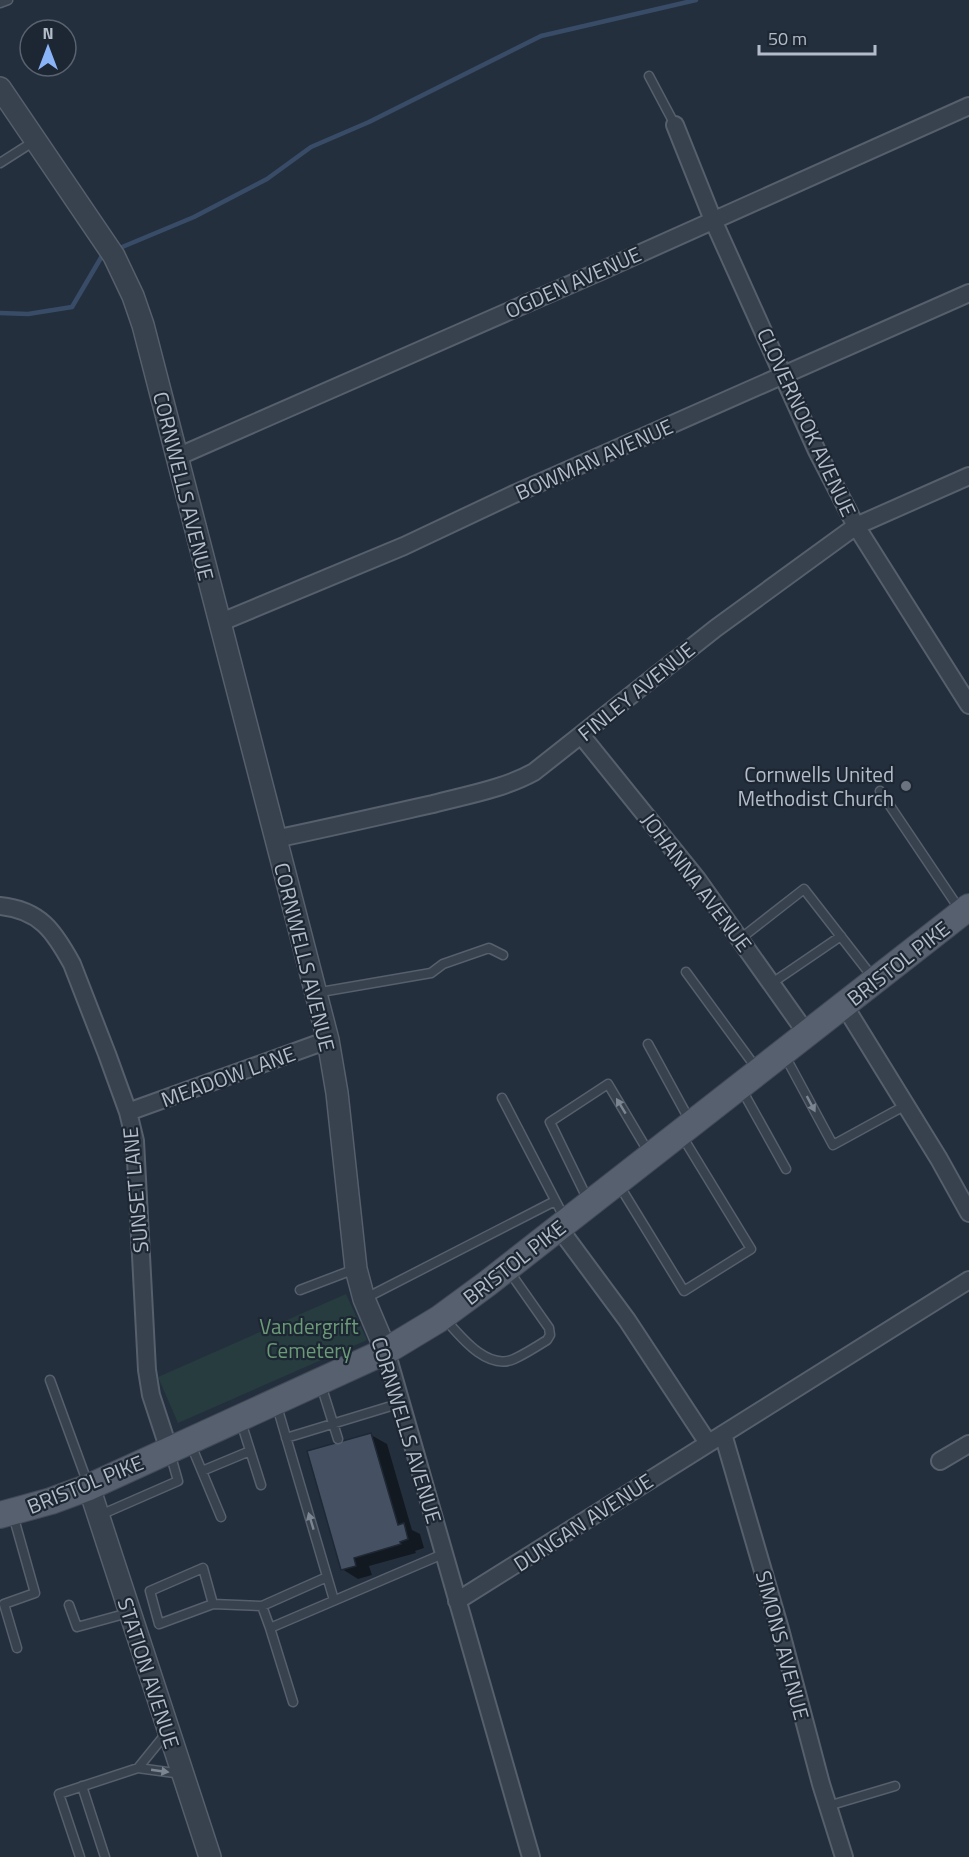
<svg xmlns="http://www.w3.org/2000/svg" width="969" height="1857" viewBox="0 0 969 1857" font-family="'Titillium Web',sans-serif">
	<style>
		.green { fill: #263c3f }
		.shadow { fill: #0007 }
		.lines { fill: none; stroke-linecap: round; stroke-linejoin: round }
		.stream { stroke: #394c67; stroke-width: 4.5 }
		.building { fill: #455162; stroke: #1f2835; stroke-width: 1.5 }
		.service-casing { stroke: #565f6c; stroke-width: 11 }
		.minor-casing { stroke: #565f6c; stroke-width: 20 }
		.tertiary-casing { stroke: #565f6c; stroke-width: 24 }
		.primary-casing { stroke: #414a57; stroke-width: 28 }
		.service { stroke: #38414e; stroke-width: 8 }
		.minor { stroke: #38414e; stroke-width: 16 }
		.tertiary { stroke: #38414e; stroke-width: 21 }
		.primary { stroke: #56606e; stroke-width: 26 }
		.oneway { fill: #7c8592 }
		.worship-dot { fill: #6b7280; stroke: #1d2633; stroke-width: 2 }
		.labels { text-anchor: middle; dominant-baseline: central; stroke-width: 4.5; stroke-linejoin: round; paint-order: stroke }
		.street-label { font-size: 21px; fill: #b4bcc9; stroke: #1d2633 }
		.poi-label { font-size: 21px; fill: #b4bcc9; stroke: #1d2633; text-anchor: end }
		.park-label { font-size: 21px; fill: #6b9a76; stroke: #1d2633 }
	</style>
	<rect width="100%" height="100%" fill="#242f3e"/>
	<path class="green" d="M346 1294 367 1340 178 1423 158 1377Z"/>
	<path class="shadow" d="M371 1435 387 1444 412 1530 420 1534 424 1548 415 1551 416 1553 369 1566 372 1575 358 1579 342 1569Z"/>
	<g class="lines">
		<path class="stream" d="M115 250 194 217 267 179 311 147 369 122 541 36 696 0
			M0 313 28 314 72 307 102 256 105 254"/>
	</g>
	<path class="building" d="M371 1433 398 1525 404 1523 408 1539 400 1542 401 1544 354 1558 356 1566 341 1570 307 1451Z"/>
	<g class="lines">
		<defs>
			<path id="service" d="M0 3 8 0
				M649 76 675 125
				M0 163 36 140
				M880 791 960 910
				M740 939 804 889 874 979
				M686 972 757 1069
				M772 983 841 936
				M315 993 431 973 443 964 489 948 503 955
				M648 1044 690 1121
				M785 1056 833 1145 906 1105
				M742 1090 786 1169
				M502 1098 565 1219
				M619 1185 684 1291 751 1249 682 1136
				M588 1200 550 1122 608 1084 649 1153
				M300 1290 355 1269
				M366 1298 555 1201
				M445 1319C460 1336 487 1371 514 1359 525 1354 536 1347 547 1340L550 1335 549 1328 509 1271
				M50 1380 88 1484
				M321 1385 338 1439
				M276 1403 334 1600
				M241 1422 261 1485
				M286 1438 401 1403
				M191 1445 221 1517
				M202 1471 250 1451
				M13 1515 35 1593 4 1604 17 1648
				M98 1516 178 1481 170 1453
				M213 1604 159 1624 150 1591 203 1568 213 1604 262 1606
				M69 1605 77 1627 128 1613
				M270 1628 262 1606 327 1577
				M293 1702 270 1628 443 1554
				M138 1768 168 1731
				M82 1786 105 1857
				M828 1806 895 1786
				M80 1857 59 1794 138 1768 182 1774"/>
			<path id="minor" d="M675 125 713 220 817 451 856 526 969 705
				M177 457 603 270 969 106
				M219 623 404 546 512 495 969 293
				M581 735 697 879 807 1034
				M275 839C328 828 380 816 433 804 467 795 503 789 534 772L716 628 856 526 969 476
				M0 906C40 910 54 931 72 964L107 1054 128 1112 135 1141 147 1370 151 1395 169 1450
				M844 1005 939 1159 969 1213
				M128 1112 328 1040
				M559 1228 627 1320 708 1443
				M386 1351 531 1857
				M723 1434 780 1629 821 1784 844 1857
				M940 1461 969 1444
				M457 1601 969 1280"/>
			<path id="tertiary" d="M0 88 114 256 133 296 143 325 328 1040 337 1093 356 1269 364 1299 386 1351
				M89 1487 210 1857"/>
			<path id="primary" d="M0 1515 51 1501 89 1487 386 1351 439 1319 488 1283 969 907"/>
		</defs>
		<use href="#service" class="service-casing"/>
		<use href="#minor" class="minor-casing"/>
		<use href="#tertiary" class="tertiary-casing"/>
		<use href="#primary" class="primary-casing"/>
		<use href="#service" class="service"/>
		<use href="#minor" class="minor"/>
		<use href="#tertiary" class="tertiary"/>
		<use href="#primary" class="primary"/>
	</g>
	<defs><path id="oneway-solid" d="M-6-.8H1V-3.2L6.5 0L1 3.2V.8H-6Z" transform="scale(1.5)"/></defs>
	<g class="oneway">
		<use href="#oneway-solid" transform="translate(811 1104) rotate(62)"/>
		<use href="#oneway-solid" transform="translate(621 1106) rotate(-121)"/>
		<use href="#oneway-solid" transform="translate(311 1521) rotate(-107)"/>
		<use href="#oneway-solid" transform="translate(160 1771) rotate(8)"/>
	</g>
	<circle class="worship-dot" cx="906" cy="786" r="6"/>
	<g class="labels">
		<g class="street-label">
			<text transform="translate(573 282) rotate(-24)">OGDEN AVENUE</text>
			<text transform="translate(807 422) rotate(65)">CLOVERNOOK AVENUE</text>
			<text transform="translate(594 459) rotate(-24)">BOWMAN AVENUE</text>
			<text transform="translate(184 486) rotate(76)">CORNWELLS AVENUE</text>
			<text transform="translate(636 691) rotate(-39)">FINLEY AVENUE</text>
			<text transform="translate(697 882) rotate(53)">JOHANNA AVENUE</text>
			<text transform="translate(305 957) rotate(76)">CORNWELLS AVENUE</text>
			<text transform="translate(898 963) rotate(-38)">BRISTOL PIKE</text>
			<text transform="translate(228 1076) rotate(-20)">MEADOW LANE</text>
			<text transform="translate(135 1190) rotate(-95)">SUNSET LANE</text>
			<text transform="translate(514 1262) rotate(-38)">BRISTOL PIKE</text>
			<text transform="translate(407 1430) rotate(73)">CORNWELLS AVENUE</text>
			<text transform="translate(85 1484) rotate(-22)">BRISTOL PIKE</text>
			<text transform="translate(583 1522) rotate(-33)">DUNGAN AVENUE</text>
			<text transform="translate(783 1645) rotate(75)">SIMONS AVENUE</text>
			<text transform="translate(149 1673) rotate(72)">STATION AVENUE</text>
		</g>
		<g class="poi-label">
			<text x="894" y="774">Cornwells United<tspan x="894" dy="24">Methodist Church</tspan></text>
		</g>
		<g class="park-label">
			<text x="309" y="1326">Vandergrift<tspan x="309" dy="24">Cemetery</tspan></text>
		</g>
	</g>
	<g transform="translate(48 48)"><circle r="28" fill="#1d2633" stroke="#59626f" stroke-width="1.5"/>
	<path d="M0-4.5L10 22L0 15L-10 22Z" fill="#8ab4f8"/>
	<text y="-9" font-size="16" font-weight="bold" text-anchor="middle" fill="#b4bcc9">N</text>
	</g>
	<path d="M759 45v9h116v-9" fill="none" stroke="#b4bcc9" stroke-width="3"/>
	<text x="768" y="45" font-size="18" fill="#b4bcc9" stroke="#1d2633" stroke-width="4.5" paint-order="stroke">50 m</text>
</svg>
